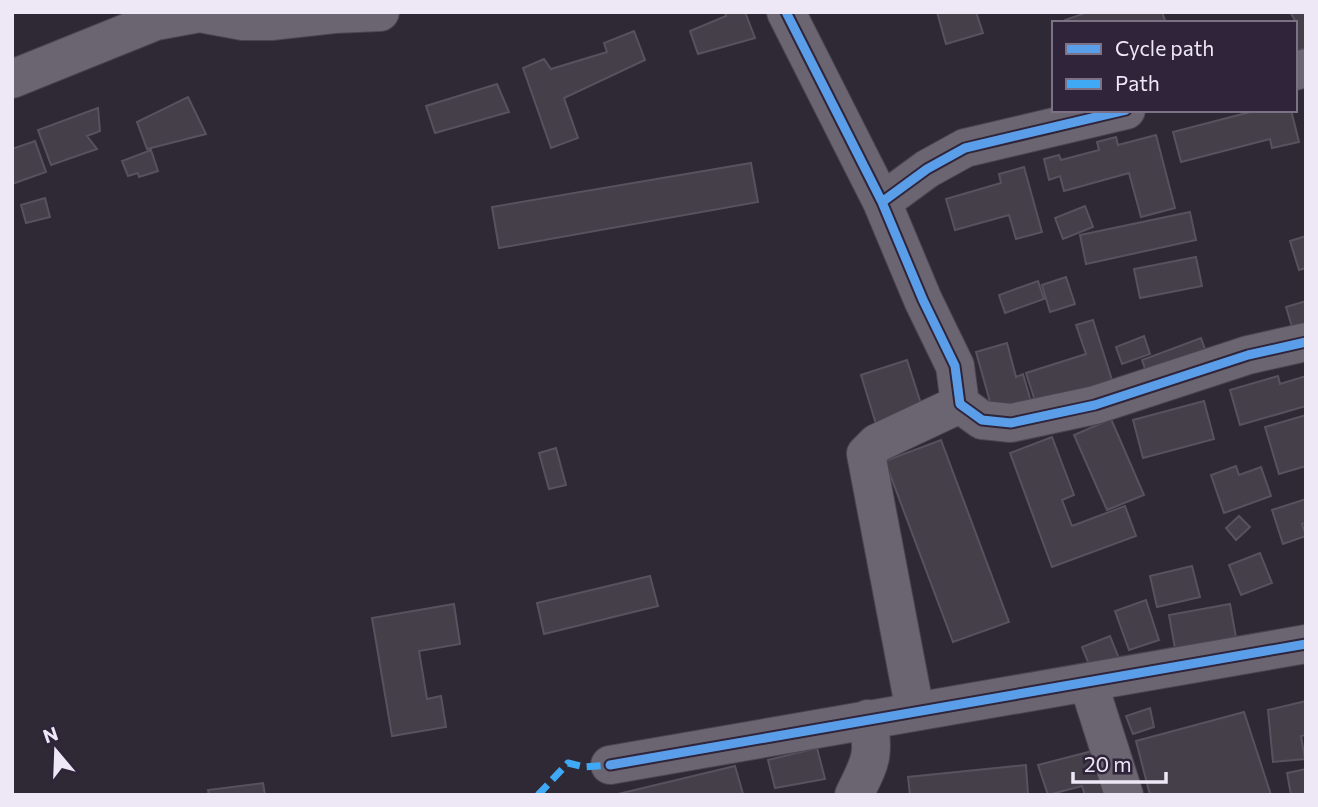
<svg xmlns="http://www.w3.org/2000/svg" width="1318" height="807" viewBox="0 0 1318 807" font-family="Commissioner,sans-serif">
	<style>
		.building { fill: #443f49; stroke: #57525d; stroke-width: 2 }
		.lines { fill: none; stroke-linecap: round; stroke-linejoin: round }
		.minor-casing { stroke: #4a444f; stroke-width: 40 }
		.minor { stroke: #6a6570; stroke-width: 38 }
		.quiet { stroke: #3fa9f5; stroke-width: 7; stroke-dasharray: 14 7; stroke-linecap: butt }
		.cycleway-casing { stroke: #2f243a; stroke-width: 13 }
		.cycleway { stroke: #5a9eea; stroke-width: 9 }
	</style>
	<rect width="100%" height="100%" fill="#2f2935"/>
	<path class="building" d="M725 12H745L755 38 698 54 690 31 726 16Z
		M937 12H976L983 33 946 44Z
		M1088 12H1162L1166 23H1066L1065 20Z
		M1290 12H1306V48L1295 51V23H1291L1296 22Z
		M634 31 645 60 564 98 578 138 551 148 523 68 544 59 551 69 607 52 604 43Z
		M497 84 509 112 435 133 426 106Z
		M188 97 206 134 147 149 137 122Z
		M98 108 100 131 87 136 97 149 51 165 38 130Z
		M1258 110H1291L1299 142 1272 148 1270 139 1181 162 1173 132Z
		M1156 135 1175 208 1141 217 1129 173 1064 191 1060 176 1049 180 1044 159 1059 155 1061 160 1099 150 1097 142 1116 137 1118 145Z
		M35 141 46 172 12 184V149Z
		M151 150 158 171 139 177 138 173 128 176 122 161Z
		M751 163 758 202 499 248 492 207Z
		M1024 167 1042 232 1016 239 1009 215 955 230 946 199 1001 183 999 174Z
		M45 198 50 217 26 223 21 205Z
		M1085 206 1093 227 1063 239 1055 218Z
		M1190 212 1196 240 1086 264 1080 235Z
		M1306 236V268L1299 270 1290 241Z
		M1196 257 1202 286 1140 298 1134 269Z
		M1066 277 1075 304 1050 312 1042 285Z
		M1038 281 1044 299 1005 313 999 295Z
		M1306 301V337L1296 340 1286 307Z
		M1093 320 1112 380 1036 404 1026 373 1086 354 1076 325Z
		M1144 336 1150 354 1122 364 1116 347Z
		M1201 338 1208 358 1149 380 1142 360Z
		M1007 343 1016 377 1023 374 1032 405 994 416 976 352Z
		M907 360 923 410 876 424 861 375Z
		M1278 376 1280 384 1306 376V406L1240 425 1230 390Z
		M1204 401 1214 439 1143 458 1133 420Z
		M1306 415V466L1279 474 1265 427Z
		M1111 419 1144 495 1107 510 1074 435Z
		M1052 437 1074 495 1062 500 1072 526 1125 506 1136 536 1052 567 1010 453Z
		M941 440 1009 622 953 642 885 461Z
		M556 448 566 485 549 489 539 453Z
		M1236 466 1239 475 1261 467 1271 496 1224 513 1211 475Z
		M1306 499V523L1302 524 1306 536 1283 544 1272 510Z
		M1239 516 1250 527 1236 540 1226 528Z
		M1260 553 1272 583 1241 595 1229 565Z
		M1192 566 1200 597 1157 607 1150 576Z
		M650 576 658 606 544 634 537 603Z
		M1146 600 1159 640 1129 650 1115 611Z
		M454 604 460 644 419 651 427 699 441 696 446 727 392 736 372 618Z
		M1230 604 1237 643 1176 654 1169 615Z
		M1110 636 1122 666 1094 677 1082 647Z
		M1306 701V735L1301 736 1305 759 1273 762 1268 710Z
		M1150 708 1154 727 1133 734 1126 716Z
		M1244 712 1271 795H1150L1136 741Z
		M817 748 825 779 775 788 768 760Z
		M1096 750 1111 795H1085L1082 786 1048 795 1038 765Z
		M1026 765 1028 795H910L908 777Z
		M735 766 743 794 614 795Z
		M1306 769V795H1291L1287 773Z
		M263 783 265 795H209L208 790Z"/>
	<g class="lines">
		<defs>
			<path id="minor" d="M786 12 882 202 923 300 955 366 960 404 982 420 1011 423 1095 405 1248 355 1306 342
				M205 14 243 21H271L334 14 380 12
				M1295 71 1306 68
				M12 79 156 21 205 12
				M882 202 927 169 965 148 1126 110
				M1088 682 1124 795
				M915 711 866 454 877 443 960 404
				M610 765 1306 644
				M854 795C870 762 875 757 868 719"/>
		</defs>
		<use href="#minor" class="minor-casing"/>
		<use href="#minor" class="minor"/>
		<path class="quiet" d="M538 795 568 763 584 767 610 765"/>
		<defs>
			<path id="cycleway" d="M786 12 882 202 923 300 955 366 960 404 982 420 1011 423 1095 405 1248 355 1306 342
				M882 202 927 169 965 148 1126 110
				M610 765 1306 644"/>
		</defs>
		<use href="#cycleway" class="cycleway-casing"/>
		<use href="#cycleway" class="cycleway"/>
	</g>
	<rect width="1318" height="807" fill="none" stroke="#eee7f6" stroke-width="28"/>
	<rect x="1052" y="21" width="245" height="91" fill="#2f243a" stroke="#7b7285" stroke-width="2"/>
	<rect x="1066" y="44" width="35" height="10" fill="#5a9eea" stroke="#7b7285" stroke-width="2"/>
	<text x="1115" y="56" font-size="21" fill="#eee7f6">Cycle path</text>
	<rect x="1066" y="79" width="35" height="10" fill="#3fa9f5" stroke="#7b7285" stroke-width="2"/>
	<text x="1115" y="91" font-size="21" fill="#eee7f6">Path</text>
	<g transform="translate(56 751) rotate(341)" stroke="#2f243a" stroke-width="5" paint-order="stroke">
	<path d="M0-5L12 26L0 18L-12 26Z" fill="#eee7f6"/>
	<text y="-10" font-size="19" font-weight="bold" text-anchor="middle" fill="#eee7f6">N</text>
	</g>
	<path d="M1073 772v10h93v-10" fill="none" stroke="#eee7f6" stroke-width="3.5"/>
	<text x="1084" y="772" font-size="21" fill="#eee7f6" stroke="#2f243a" stroke-width="5" paint-order="stroke">20 m</text>
</svg>
